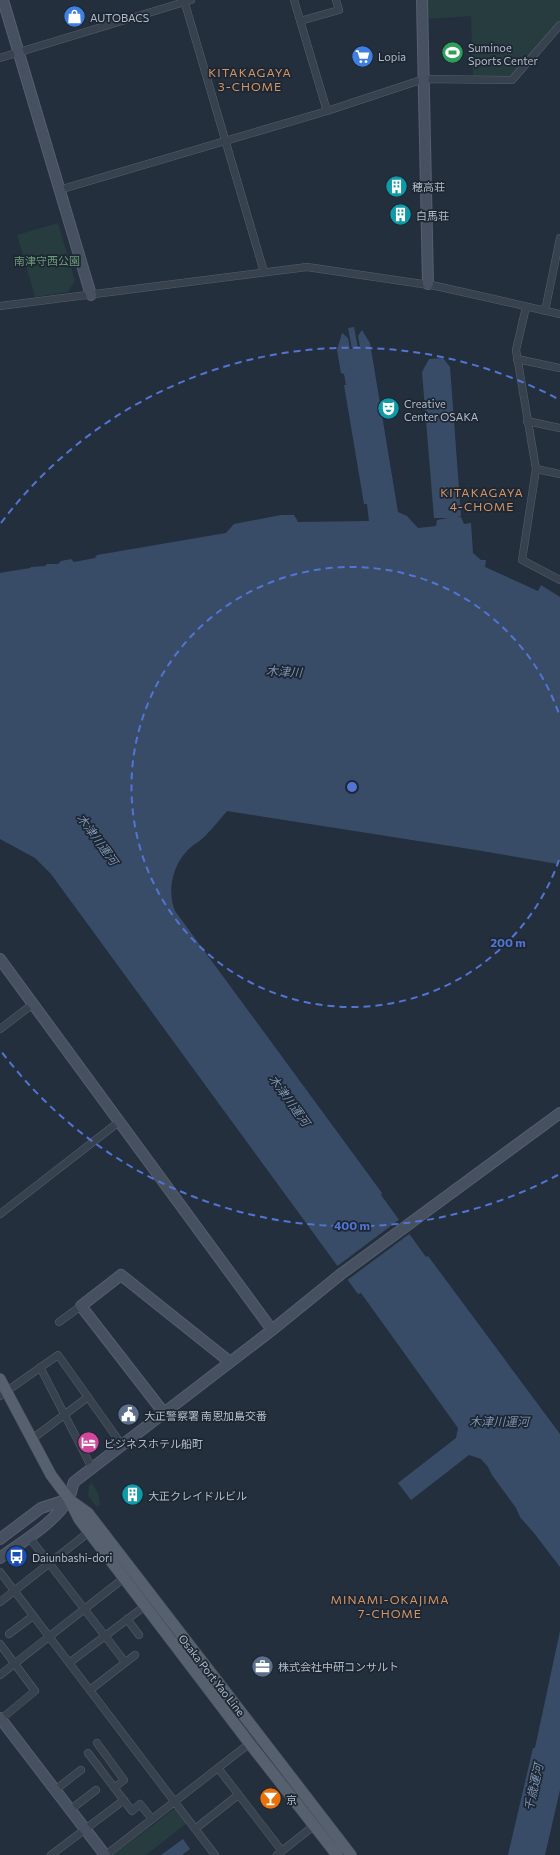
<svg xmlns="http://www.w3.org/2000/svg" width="560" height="1855" viewBox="0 0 560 1855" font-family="Commissioner,'Noto Sans JP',sans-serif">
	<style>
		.green { fill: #263c3f }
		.water { fill: #394c67 }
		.pier { fill: #242f3e }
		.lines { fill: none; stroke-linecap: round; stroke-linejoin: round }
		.street-casing { stroke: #565f6c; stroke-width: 8 }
		.secondary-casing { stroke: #565f6c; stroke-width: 12 }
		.primary-casing { stroke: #414a57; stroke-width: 12 }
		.street { stroke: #38414e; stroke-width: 7 }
		.secondary { stroke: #465061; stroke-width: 10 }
		.primary { stroke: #56606e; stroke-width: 11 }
		.ring { fill: none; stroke: #5274d3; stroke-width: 2; stroke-dasharray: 7 5 }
		.labels { text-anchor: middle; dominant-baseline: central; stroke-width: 3.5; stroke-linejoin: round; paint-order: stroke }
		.poi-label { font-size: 11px; fill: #b4bcc9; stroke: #1d2633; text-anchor: start }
		.park-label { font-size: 11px; fill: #6b9a76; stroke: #1d2633 }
		.street-label { font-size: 11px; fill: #b4bcc9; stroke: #1d2633 }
		.neighbourhood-label { font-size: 12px; letter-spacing: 1px; fill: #d59563; stroke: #1d2633 }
		.water-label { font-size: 12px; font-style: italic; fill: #7c92b1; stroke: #1d2633 }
		.centre { fill: #5274d3; stroke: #1d2633; stroke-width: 2 }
		.ring-label { font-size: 12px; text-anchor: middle; font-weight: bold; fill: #5274d3; stroke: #1d2633; stroke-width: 3.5; stroke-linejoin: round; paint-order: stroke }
	</style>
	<rect width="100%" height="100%" fill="#242f3e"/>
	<path class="green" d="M426 0H560V20L511 78 473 77 471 16 427 19Z
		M58 223 75 281 68 292 35 297 17 235Z
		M92 1483 98 1493 100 1505 97 1507 88 1496 89 1485Z
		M174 1809 176 1810 187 1823 146 1855H113Z"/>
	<path class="water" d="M354 327 358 348 360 347 358 336 362 330 370 343 398 512 407 516 418 528 436 526 437 520 448 518H434L422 372 429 359 443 358 450 367 461 516H457L461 517 464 524 471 523 473 553 481 560H486L485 567 538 591 541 585 560 597V860L558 864 476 850 227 811C221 818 205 838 198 842 176 855 165 886 175 911L382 1193 381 1195 426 1257 428 1256 560 1434V1567L534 1533 520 1517 516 1508 492 1475 488 1467 481 1459 469 1455 411 1500 398 1483 456 1438 458 1428 361 1293 358 1294 51 874 35 858 0 839V573L30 568 31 567 45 566 47 564H58L61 561 71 559 74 562 95 558 97 555 226 533 234 524 281 515H294L298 522 369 521 367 504H364L344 385H346L344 374 341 373 337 350 342 333 348 338 350 349H352L348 328Z
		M560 1631V1790L545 1855H508L533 1748H535Z
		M183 1839 190 1849 182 1855H161Z"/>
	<path class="pier" d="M400 1219 412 1232 346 1281 336 1267Z"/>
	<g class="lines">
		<defs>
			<path id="street" d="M184 0 264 272
				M294 0 327 111
				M300 21 339 10 336 0
				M0 58 191 0
				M59 190 327 111 424 79 512 80 560 25
				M0 306 307 267 436 286 560 314
				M526 307 516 350 536 469 560 474
				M545 311 560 238
				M517 359 560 368
				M527 421 560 428
				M536 469 522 560 560 580
				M0 1029 33 1004
				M0 1214 120 1121
				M59 1322 81 1306
				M40 1367 92 1468
				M0 1396 58 1355 122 1445
				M32 1439 88 1397
				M29 1537 125 1662
				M0 1572 215 1855
				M0 1602 89 1532
				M127 1619 139 1635
				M9 1634 33 1616
				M0 1644 35 1691 1 1719
				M69 1663 145 1606
				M0 1675 124 1578
				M90 1690 135 1655
				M97 1743 124 1780 114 1788
				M88 1753 132 1811 140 1804 152 1819
				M218 1768 282 1851
				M55 1790 81 1770
				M70 1810 96 1790
				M195 1829 238 1795
				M51 1855 124 1800
				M106 1855 259 1736
				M277 1855 316 1824"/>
			<path id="secondary" d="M3 0 91 295
				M422 0 428 284
				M0 959 272 1330
				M164 1413 81 1306 121 1275 230 1362
				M0 1539 41 1508 69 1499
				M0 1558C23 1541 53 1524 68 1500 71 1495 72 1487 74 1482L272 1330 341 1274 560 1113
				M0 1718 105 1855"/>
			<path id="primary" d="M0 1379 51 1475 69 1499 79 1519 250 1744 337 1855
				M71 1501 88 1513 351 1855"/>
		</defs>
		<use href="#street" class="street-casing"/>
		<use href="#secondary" class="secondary-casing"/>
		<use href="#primary" class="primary-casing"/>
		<use href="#street" class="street"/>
		<use href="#secondary" class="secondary"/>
		<use href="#primary" class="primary"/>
	</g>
	<g class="ring">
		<path d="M559 860A220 220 0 1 1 559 714"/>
		<path d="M558 1175A439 439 0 0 1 1 1051M1 523A439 439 0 0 1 558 399"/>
	</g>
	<defs>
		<symbol id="shop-disc" viewBox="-11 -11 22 22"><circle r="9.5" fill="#3f7fe0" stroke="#1d2633"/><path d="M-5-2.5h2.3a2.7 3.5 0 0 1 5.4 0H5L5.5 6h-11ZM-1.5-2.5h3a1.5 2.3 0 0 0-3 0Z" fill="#fff"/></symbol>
		<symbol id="stadium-disc" viewBox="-11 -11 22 22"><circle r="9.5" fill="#2e9e5b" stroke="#1d2633"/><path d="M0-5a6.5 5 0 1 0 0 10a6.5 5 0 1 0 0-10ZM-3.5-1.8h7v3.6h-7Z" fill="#fff"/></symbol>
		<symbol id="supermarket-disc" viewBox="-11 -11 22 22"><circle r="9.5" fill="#3f7fe0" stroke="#1d2633"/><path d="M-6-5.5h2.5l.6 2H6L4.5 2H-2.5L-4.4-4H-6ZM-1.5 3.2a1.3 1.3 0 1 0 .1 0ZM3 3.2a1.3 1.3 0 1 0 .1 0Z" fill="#fff"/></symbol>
		<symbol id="building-disc" viewBox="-11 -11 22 22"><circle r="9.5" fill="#0f9aa8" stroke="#1d2633"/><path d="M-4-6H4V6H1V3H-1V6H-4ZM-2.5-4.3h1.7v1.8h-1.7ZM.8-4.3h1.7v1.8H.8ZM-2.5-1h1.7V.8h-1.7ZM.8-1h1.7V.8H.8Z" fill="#fff"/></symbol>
		<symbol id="theatre-disc" viewBox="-11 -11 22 22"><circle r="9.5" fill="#0f9aa8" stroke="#1d2633"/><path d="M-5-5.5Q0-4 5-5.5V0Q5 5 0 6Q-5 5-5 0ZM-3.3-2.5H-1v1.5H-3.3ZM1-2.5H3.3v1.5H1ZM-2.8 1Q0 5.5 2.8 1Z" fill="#fff"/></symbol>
		<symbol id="civic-disc" viewBox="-11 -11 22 22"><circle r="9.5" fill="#5c6f8a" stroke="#1d2633"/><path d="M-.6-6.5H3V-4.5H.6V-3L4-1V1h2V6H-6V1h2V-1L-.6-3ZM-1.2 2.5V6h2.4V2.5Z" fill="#fff"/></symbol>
		<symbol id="hotel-disc" viewBox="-11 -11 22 22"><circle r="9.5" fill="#d1479c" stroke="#1d2633"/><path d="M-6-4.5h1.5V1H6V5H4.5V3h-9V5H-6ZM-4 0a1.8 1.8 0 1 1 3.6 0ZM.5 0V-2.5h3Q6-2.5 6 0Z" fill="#fff"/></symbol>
		<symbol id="bus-disc" viewBox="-11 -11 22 22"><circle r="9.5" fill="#1a4fb4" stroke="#1d2633"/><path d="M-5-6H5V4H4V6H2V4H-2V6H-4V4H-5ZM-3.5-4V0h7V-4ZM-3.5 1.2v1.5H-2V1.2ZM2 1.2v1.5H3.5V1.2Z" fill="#fff"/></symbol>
		<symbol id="office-disc" viewBox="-11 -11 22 22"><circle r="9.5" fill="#5c6f8a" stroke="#1d2633"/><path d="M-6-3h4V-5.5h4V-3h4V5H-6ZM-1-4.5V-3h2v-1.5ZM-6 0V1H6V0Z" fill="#fff"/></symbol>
		<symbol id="bar-disc" viewBox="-11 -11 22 22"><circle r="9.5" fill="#e8710a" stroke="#1d2633"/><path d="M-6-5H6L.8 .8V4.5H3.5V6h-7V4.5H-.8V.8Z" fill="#fff"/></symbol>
	</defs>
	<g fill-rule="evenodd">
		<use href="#shop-disc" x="62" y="4" width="25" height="25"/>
		<use href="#stadium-disc" x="440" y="40" width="25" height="25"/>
		<use href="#supermarket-disc" x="350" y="44" width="25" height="25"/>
		<use href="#building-disc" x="384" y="174" width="25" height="25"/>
		<use href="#building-disc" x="388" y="202" width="25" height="25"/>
		<use href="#theatre-disc" x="376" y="396" width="25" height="25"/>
		<use href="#civic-disc" x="116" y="1402" width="25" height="25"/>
		<use href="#hotel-disc" x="76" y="1430" width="25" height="25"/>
		<use href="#building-disc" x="120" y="1482" width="25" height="25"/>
		<use href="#bus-disc" x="4" y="1544" width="25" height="25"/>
		<use href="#office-disc" x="250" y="1654" width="25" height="25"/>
		<use href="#bar-disc" x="258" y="1786" width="25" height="25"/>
	</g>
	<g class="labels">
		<g class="poi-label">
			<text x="90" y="17">AUTOBACS</text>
			<text x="468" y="47">Suminoe<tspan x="468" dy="13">Sports Center</tspan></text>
			<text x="378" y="56">Lopia</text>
			<text x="412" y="186">穂高荘</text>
			<text x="416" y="215">白馬荘</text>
			<text x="404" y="403">Creative<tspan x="404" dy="13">Center OSAKA</tspan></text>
			<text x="144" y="1415">大正警察署 南恩加島交番</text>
			<text x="104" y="1443">ビジネスホテル船町</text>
			<text x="148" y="1495">大正クレイドルビル</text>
			<text x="32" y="1557">Daiunbashi-dori</text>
			<text x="278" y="1666">株式会社中研コンサルト</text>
			<text x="286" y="1799">京</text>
		</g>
		<g class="park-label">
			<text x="47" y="260">南津守西公園</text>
		</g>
		<g class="street-label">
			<text transform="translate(212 1675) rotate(52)">Osaka Port Yao Line</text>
		</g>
		<g class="neighbourhood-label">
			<text x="250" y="72">KITAKAGAYA<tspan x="250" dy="14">3-CHOME</tspan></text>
			<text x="482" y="492">KITAKAGAYA<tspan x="482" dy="14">4-CHOME</tspan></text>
			<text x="390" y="1599">MINAMI-OKAJIMA<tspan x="390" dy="14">7-CHOME</tspan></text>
		</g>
		<g class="water-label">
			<text transform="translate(284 671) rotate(3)">木津川</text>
			<text transform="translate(98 839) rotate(54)">木津川運河</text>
			<text transform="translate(290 1100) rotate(54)">木津川運河</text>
			<text x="499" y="1421">木津川運河</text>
			<text transform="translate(533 1787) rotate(-77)">千歳運河</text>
		</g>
	</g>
	<circle cx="352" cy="787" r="6" class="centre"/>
	<g class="ring-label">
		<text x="508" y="947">200 m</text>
		<text x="352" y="1230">400 m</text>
	</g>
</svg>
